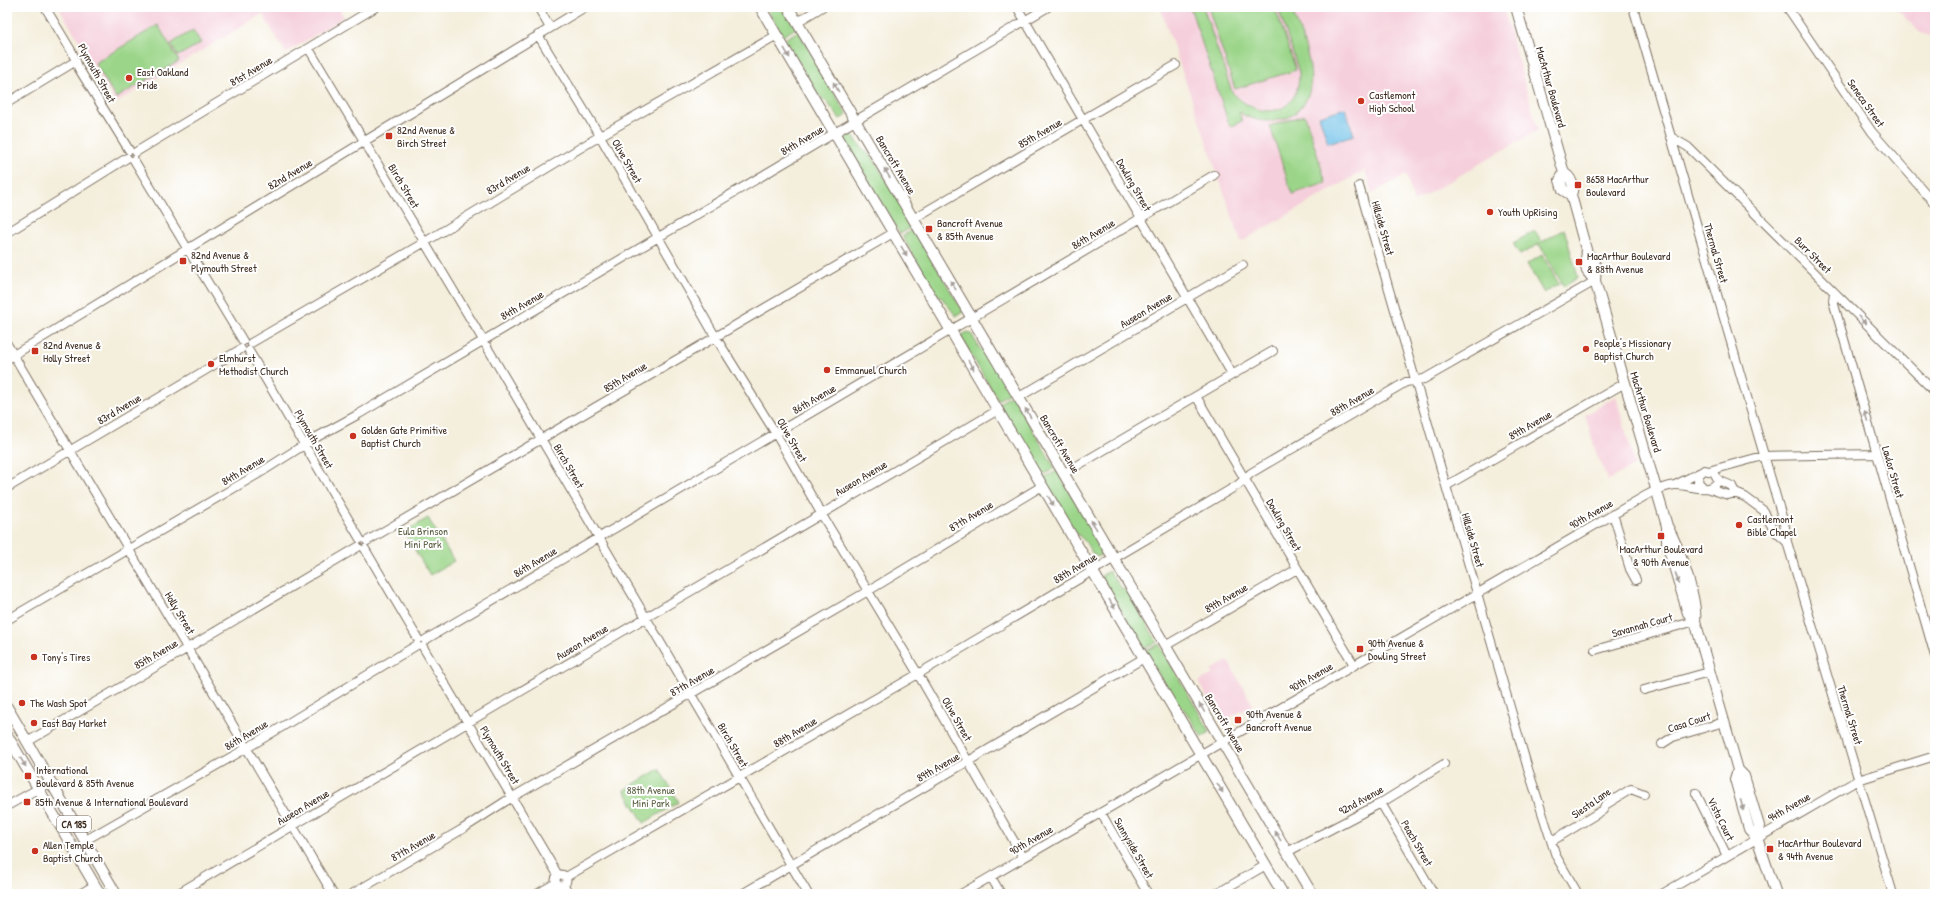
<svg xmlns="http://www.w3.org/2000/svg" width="1942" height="901" viewBox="0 0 1942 901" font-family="'Patrick Hand',sans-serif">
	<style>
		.built { fill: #f5cfdb }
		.green { fill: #9bd589; stroke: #6b8054 }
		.water { fill: #6cbfe8; stroke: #547483 }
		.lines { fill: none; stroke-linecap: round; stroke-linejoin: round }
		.minor-casing { stroke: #7c6f60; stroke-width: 10 }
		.major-casing { stroke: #7c6f60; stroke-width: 12 }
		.minor { stroke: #fff; stroke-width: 8 }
		.major { stroke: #fff; stroke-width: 10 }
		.oneway { fill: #a79f9a }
		.poi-dot { fill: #c8321e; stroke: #fff; stroke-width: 1.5 }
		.labels { text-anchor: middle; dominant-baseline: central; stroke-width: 4; stroke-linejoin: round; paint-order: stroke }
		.shield { fill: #fff; stroke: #766a62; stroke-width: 1 }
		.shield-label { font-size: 10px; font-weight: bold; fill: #3b2a1e }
		.street-label { font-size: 11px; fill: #3b2a1e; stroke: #fff }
		.poi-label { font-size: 11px; fill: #3b2a1e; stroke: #fff; text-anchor: start }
		.park-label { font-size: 11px; fill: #585d3e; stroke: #fff }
	</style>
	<rect width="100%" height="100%" fill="#fff"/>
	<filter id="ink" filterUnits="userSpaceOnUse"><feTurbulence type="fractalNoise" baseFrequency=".025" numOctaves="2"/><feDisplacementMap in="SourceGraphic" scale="8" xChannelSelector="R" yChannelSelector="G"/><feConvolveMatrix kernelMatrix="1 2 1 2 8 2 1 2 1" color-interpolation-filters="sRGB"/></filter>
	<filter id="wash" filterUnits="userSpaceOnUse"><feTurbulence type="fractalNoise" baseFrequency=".012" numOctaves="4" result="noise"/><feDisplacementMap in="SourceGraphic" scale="16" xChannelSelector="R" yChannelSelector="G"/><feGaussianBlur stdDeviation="0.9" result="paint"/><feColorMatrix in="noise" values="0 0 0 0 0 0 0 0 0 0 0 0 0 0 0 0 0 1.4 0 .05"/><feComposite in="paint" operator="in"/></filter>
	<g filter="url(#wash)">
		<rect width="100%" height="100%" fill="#f4eedc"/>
		<path class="built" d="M63 7H338L344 17 286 53 262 14 116 103 60 9Z
			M1160 7H1503L1538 130 1414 202 1406 175 1372 194 1365 170 1241 242Z
			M1895 7H1935V38L1919 32Z
			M1616 396 1635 465 1607 481 1602 465 1597 456 1585 415Z
			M1228 661 1253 705 1223 721 1219 718 1198 682 1213 674 1211 670Z"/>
		<path class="green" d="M766 7H784L796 28 783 36Z
			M1190 7H1203L1232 92C1259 122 1300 117 1299 72L1278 7H1291C1300 35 1325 83 1300 108 1295 113 1290 118 1283 119 1266 123 1253 121 1239 112L1242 121 1230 127Z
			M1208 7H1275L1296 70 1235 89Z
			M158 25 179 61 116 98 95 63Z
			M193 30 201 43 178 56 171 44Z
			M798 31 847 115 840 119 827 102 818 95 785 39Z
			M1305 115 1326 183 1292 194 1270 126Z
			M851 134 864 150 873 158 913 226 900 234 844 139Z
			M914 229 963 312 956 316 942 298 935 292 902 236Z
			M1564 229 1578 277 1564 287 1539 244 1520 255 1513 243 1535 231 1542 242Z
			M1542 255 1559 284 1544 293 1527 264Z
			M968 332 972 335 980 349 990 356 1011 392 998 400 961 338 960 336Z
			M1012 395 1055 468 1042 476 999 403Z
			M1057 471 1105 552 1097 557 1092 553 1085 541 1076 533 1044 478Z
			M428 518 454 561 430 575 404 532Z
			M1109 571 1122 589 1128 592 1157 642 1144 649 1102 578 1101 576Z
			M1159 644 1209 730 1210 732 1202 737 1184 709 1173 699 1145 651Z
			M659 769 679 802 644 823 624 790Z"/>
		<path class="water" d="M1345 108 1354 135 1328 143 1319 116Z"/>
	</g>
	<g filter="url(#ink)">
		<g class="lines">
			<defs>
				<path id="minor" d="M45 7 72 52 79 69 129 150
					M538 7 550 28
					M1017 7 1232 374
					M1633 7 1785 527 1787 542 1893 894
					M1787 7 1872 132 1935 204
					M797 22 822 7
					M538 35 600 136 715 336 776 434 822 515 918 674 1023 857
					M309 49 483 340 808 894
					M7 103 76 61
					M1671 137 1688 147 1935 392
					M136 152 376 7
					M134 160 243 341
					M1359 186 1528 769 1556 856 1578 894
					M913 219 1176 65
					M7 233 127 158
					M1834 292 1833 301 1935 656
					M251 343 425 242 600 136 777 35
					M7 344 333 894
					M249 351 360 539
					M7 359 585 7
					M1196 396 1354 665
					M1019 397 1243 265
					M1712 470 1763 456 1877 454
					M1063 474 1273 351
					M1718 480 1732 486 1735 493 1745 497 1764 511 1768 520 1776 532 1787 542
					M1675 485 1701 472
					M1446 486 1625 383
					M7 488 241 349
					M1710 489 1728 495 1735 493
					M1613 514 1630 569 1636 580
					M367 541 893 233
					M365 549 418 639
					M7 620 258 474 315 438 359 414 1048 7
					M425 640 1214 175
					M1165 646 1297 569
					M423 647 558 875
					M1595 650 1695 621
					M1644 690 1709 672
					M27 742 181 652 358 547
					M1662 744 1673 737 1724 722
					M1696 793 1727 856
					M1381 803 1434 894
					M7 806 50 782
					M1101 813 1148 894
					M84 841 247 748 417 645
					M1552 841 1603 810 1605 805 1631 789 1644 794
					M1287 852 1381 803 1444 764
					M555.5 880a5.5 5.5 0 1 1 11 0a5.5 5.5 0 1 1-11 0Z
					M566 877 918 674 1238 485 1251 473 1406 382 1424 379 1595 281
					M991 877 1001 894
					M563 885 569 894
					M80 894 95 885
					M177 894 998 410
					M352 894 461 830 506 801 868 591 1042 486
					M537 894 556 883
					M742 894 1144 658
					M961 894 1645 496C1654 491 1664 486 1675 485 1687 484 1713 496 1718 480L1714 472 1704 470 1699 475 1698 482 1703 487
					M1216 894 1266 865
					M1662 894 1858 780 1935 756"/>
				<path id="major" d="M760 7 1283 894
					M788 7 1312 894
					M1516 7 1564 173C1573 179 1574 186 1571 195L1587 253 1585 263 1587 271 1595 281 1667 526C1678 546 1698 599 1695 621
					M1564 173 1560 180 1563 190 1571 195
					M1587 253C1597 263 1596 267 1595 281
					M1667 527V543L1688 613 1695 621 1738 770 1744 776 1759 826 1757 838
					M7 707 116 894
					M7 735 100 894
					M1738 770 1735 779 1749 829 1757 838 1776 894"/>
			</defs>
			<use href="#minor" class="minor-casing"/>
			<use href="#major" class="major-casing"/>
			<use href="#minor" class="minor"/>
			<use href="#major" class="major"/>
		</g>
		<defs><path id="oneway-solid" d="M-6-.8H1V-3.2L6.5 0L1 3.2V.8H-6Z"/></defs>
		<g class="oneway">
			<use href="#oneway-solid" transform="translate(787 53) rotate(60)"/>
			<use href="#oneway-solid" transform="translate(836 87) rotate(-120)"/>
			<use href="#oneway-solid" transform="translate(887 173) rotate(-121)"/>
			<use href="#oneway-solid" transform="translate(904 251) rotate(59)"/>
			<use href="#oneway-solid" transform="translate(953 285) rotate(-121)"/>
			<use href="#oneway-solid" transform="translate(1862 320) rotate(45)"/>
			<use href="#oneway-solid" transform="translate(971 365) rotate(60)"/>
			<use href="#oneway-solid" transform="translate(1028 413) rotate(-121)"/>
			<use href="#oneway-solid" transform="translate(1866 416) rotate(-106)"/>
			<use href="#oneway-solid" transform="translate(1051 501) rotate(59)"/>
			<use href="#oneway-solid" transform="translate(1094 525) rotate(-121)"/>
			<use href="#oneway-solid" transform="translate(1677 578) rotate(73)"/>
			<use href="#oneway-solid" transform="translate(1112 604) rotate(59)"/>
			<use href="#oneway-solid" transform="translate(1202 708) rotate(-121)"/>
			<use href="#oneway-solid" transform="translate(23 762) rotate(59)"/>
			<use href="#oneway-solid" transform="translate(1220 788) rotate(59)"/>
			<use href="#oneway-solid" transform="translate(1742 805) rotate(74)"/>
			<use href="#oneway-solid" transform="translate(1278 836) rotate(-120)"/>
		</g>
	</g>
	<g class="poi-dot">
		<circle cx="129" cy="78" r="4"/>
		<circle cx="1361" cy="101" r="4"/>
		<rect x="385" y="132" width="8" height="8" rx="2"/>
		<rect x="1574" y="181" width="8" height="8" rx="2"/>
		<circle cx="1490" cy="212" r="4"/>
		<rect x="925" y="225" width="8" height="8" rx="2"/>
		<rect x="179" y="257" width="8" height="8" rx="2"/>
		<rect x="1575" y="258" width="8" height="8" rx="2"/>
		<circle cx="1586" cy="349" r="4"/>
		<rect x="31" y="347" width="8" height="8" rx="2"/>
		<circle cx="211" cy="364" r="4"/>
		<circle cx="827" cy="370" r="4"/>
		<circle cx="353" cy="436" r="4"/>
		<circle cx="1739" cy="525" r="4"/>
		<rect x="1657" y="532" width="8" height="8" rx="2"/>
		<rect x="1356" y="645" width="8" height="8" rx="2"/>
		<circle cx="34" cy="657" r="4"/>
		<circle cx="22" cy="703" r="4"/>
		<rect x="1234" y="716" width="8" height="8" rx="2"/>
		<circle cx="34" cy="723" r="4"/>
		<rect x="24" y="772" width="8" height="8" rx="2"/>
		<rect x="23" y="798" width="8" height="8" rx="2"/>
		<rect x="1766" y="845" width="8" height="8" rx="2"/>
		<circle cx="35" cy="851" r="4"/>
	</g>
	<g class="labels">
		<rect class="shield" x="57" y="816" width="34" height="16" rx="3"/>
		<g class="shield-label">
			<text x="74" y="824">CA 185</text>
		</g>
		<g class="street-label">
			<text transform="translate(251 71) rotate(-31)">81st Avenue</text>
			<text transform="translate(97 73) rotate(61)">Plymouth Street</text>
			<text transform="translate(1551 87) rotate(74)">MacArthur Boulevard</text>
			<text transform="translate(1866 103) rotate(55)">Seneca Street</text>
			<text transform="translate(1040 133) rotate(-30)">85th Avenue</text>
			<text transform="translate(802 140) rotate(-31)">84th Avenue</text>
			<text transform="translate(627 161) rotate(60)">Olive Street</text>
			<text transform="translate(896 165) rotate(59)">Bancroft Avenue</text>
			<text transform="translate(290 174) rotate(-31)">82nd Avenue</text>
			<text transform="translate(508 179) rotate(-31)">83rd Avenue</text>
			<text transform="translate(1134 185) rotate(60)">Dowling Street</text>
			<text transform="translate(404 186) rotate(59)">Birch Street</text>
			<text transform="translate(1383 228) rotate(74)">Hillside Street</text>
			<text transform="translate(1093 234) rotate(-31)">86th Avenue</text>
			<text transform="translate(1716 253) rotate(74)">Thermal Street</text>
			<text transform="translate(1813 255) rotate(45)">Burr Street</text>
			<text transform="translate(522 305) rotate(-30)">84th Avenue</text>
			<text transform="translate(1146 310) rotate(-31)">Auseon Avenue</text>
			<text transform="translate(625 377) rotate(-31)">85th Avenue</text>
			<text transform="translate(814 399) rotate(-30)">86th Avenue</text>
			<text transform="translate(1352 401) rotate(-30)">88th Avenue</text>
			<text transform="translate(119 409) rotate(-31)">83rd Avenue</text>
			<text transform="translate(1646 412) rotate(73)">MacArthur Boulevard</text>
			<text transform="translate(1530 425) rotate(-30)">89th Avenue</text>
			<text transform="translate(314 439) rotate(60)">Plymouth Street</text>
			<text transform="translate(792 440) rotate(60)">Olive Street</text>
			<text transform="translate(1060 444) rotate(59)">Bancroft Avenue</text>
			<text transform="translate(569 466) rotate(60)">Birch Street</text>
			<text transform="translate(243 470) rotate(-31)">84th Avenue</text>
			<text transform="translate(1893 472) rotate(74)">Lawlor Street</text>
			<text transform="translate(861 478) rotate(-31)">Auseon Avenue</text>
			<text transform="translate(1591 514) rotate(-30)">90th Avenue</text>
			<text transform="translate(971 516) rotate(-31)">87th Avenue</text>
			<text transform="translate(1284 525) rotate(60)">Dowling Street</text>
			<text transform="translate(1473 540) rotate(74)">Hillside Street</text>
			<text transform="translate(535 562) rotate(-31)">86th Avenue</text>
			<text transform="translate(1075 568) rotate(-31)">88th Avenue</text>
			<text transform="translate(1226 598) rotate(-30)">89th Avenue</text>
			<text transform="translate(180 613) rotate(59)">Holly Street</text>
			<text transform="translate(1642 625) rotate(-16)">Savannah Court</text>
			<text transform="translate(582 642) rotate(-31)">Auseon Avenue</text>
			<text transform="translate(156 654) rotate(-30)">85th Avenue</text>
			<text transform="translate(1311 677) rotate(-30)">90th Avenue</text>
			<text transform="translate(692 681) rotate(-30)">87th Avenue</text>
			<text transform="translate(1850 715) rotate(73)">Thermal Street</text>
			<text transform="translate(957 719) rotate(60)">Olive Street</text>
			<text transform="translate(1689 722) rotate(-18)">Casa Court</text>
			<text transform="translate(1225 723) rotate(59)">Bancroft Avenue</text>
			<text transform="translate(795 732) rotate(-31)">88th Avenue</text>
			<text transform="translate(246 735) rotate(-31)">86th Avenue</text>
			<text transform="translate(733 745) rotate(60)">Birch Street</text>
			<text transform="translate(500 755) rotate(59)">Plymouth Street</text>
			<text transform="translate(938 767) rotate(-30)">89th Avenue</text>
			<text transform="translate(1361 800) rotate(-29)">92nd Avenue</text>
			<text transform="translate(1591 803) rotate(-35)">Siesta Lane</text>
			<text transform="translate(303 807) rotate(-31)">Auseon Avenue</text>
			<text transform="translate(1789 807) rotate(-30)">94th Avenue</text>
			<text transform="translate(1721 819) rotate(64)">Vista Court</text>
			<text transform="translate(1031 840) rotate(-30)">90th Avenue</text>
			<text transform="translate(1417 843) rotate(60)">Peach Street</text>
			<text transform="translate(413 846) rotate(-30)">87th Avenue</text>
			<text transform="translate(1134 848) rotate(60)">Sunnyside Street</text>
		</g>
		<g class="poi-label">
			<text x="137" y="72">East Oakland<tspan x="137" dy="13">Pride</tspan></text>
			<text x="1369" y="95">Castlemont<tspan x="1369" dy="13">High School</tspan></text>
			<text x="397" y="130">82nd Avenue &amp;<tspan x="397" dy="13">Birch Street</tspan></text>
			<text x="1586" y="179">8658 MacArthur<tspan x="1586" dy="13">Boulevard</tspan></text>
			<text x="1498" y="212">Youth UpRising</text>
			<text x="937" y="223">Bancroft Avenue<tspan x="937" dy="13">&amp; 85th Avenue</tspan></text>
			<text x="191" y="255">82nd Avenue &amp;<tspan x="191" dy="13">Plymouth Street</tspan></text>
			<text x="1587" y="256">MacArthur Boulevard<tspan x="1587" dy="13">&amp; 88th Avenue</tspan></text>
			<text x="1594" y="343">People's Missionary<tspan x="1594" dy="13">Baptist Church</tspan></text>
			<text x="43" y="345">82nd Avenue &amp;<tspan x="43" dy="13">Holly Street</tspan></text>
			<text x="219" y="358">Elmhurst<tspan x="219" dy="13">Methodist Church</tspan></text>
			<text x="835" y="370">Emmanuel Church</text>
			<text x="361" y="430">Golden Gate Primitive<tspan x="361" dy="13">Baptist Church</tspan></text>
			<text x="1747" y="519">Castlemont<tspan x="1747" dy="13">Bible Chapel</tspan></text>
			<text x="1661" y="549" text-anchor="middle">MacArthur Boulevard<tspan x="1661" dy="13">&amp; 90th Avenue</tspan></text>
			<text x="1368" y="643">90th Avenue &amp;<tspan x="1368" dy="13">Dowling Street</tspan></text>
			<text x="42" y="657">Tony's Tires</text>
			<text x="30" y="703">The Wash Spot</text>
			<text x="1246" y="714">90th Avenue &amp;<tspan x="1246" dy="13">Bancroft Avenue</tspan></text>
			<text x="42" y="723">East Bay Market</text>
			<text x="36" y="770">International<tspan x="36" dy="13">Boulevard &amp; 85th Avenue</tspan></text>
			<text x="35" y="802">85th Avenue &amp; International Boulevard</text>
			<text x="1778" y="843">MacArthur Boulevard<tspan x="1778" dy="13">&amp; 94th Avenue</tspan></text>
			<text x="43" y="845">Allen Temple<tspan x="43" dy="13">Baptist Church</tspan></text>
		</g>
		<g class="park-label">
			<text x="423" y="531">Eula Brinson<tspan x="423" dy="13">Mini Park</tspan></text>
			<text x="651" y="790">88th Avenue<tspan x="651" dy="13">Mini Park</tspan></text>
		</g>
	</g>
	<rect width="1942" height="901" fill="none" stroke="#fff" stroke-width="24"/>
</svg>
